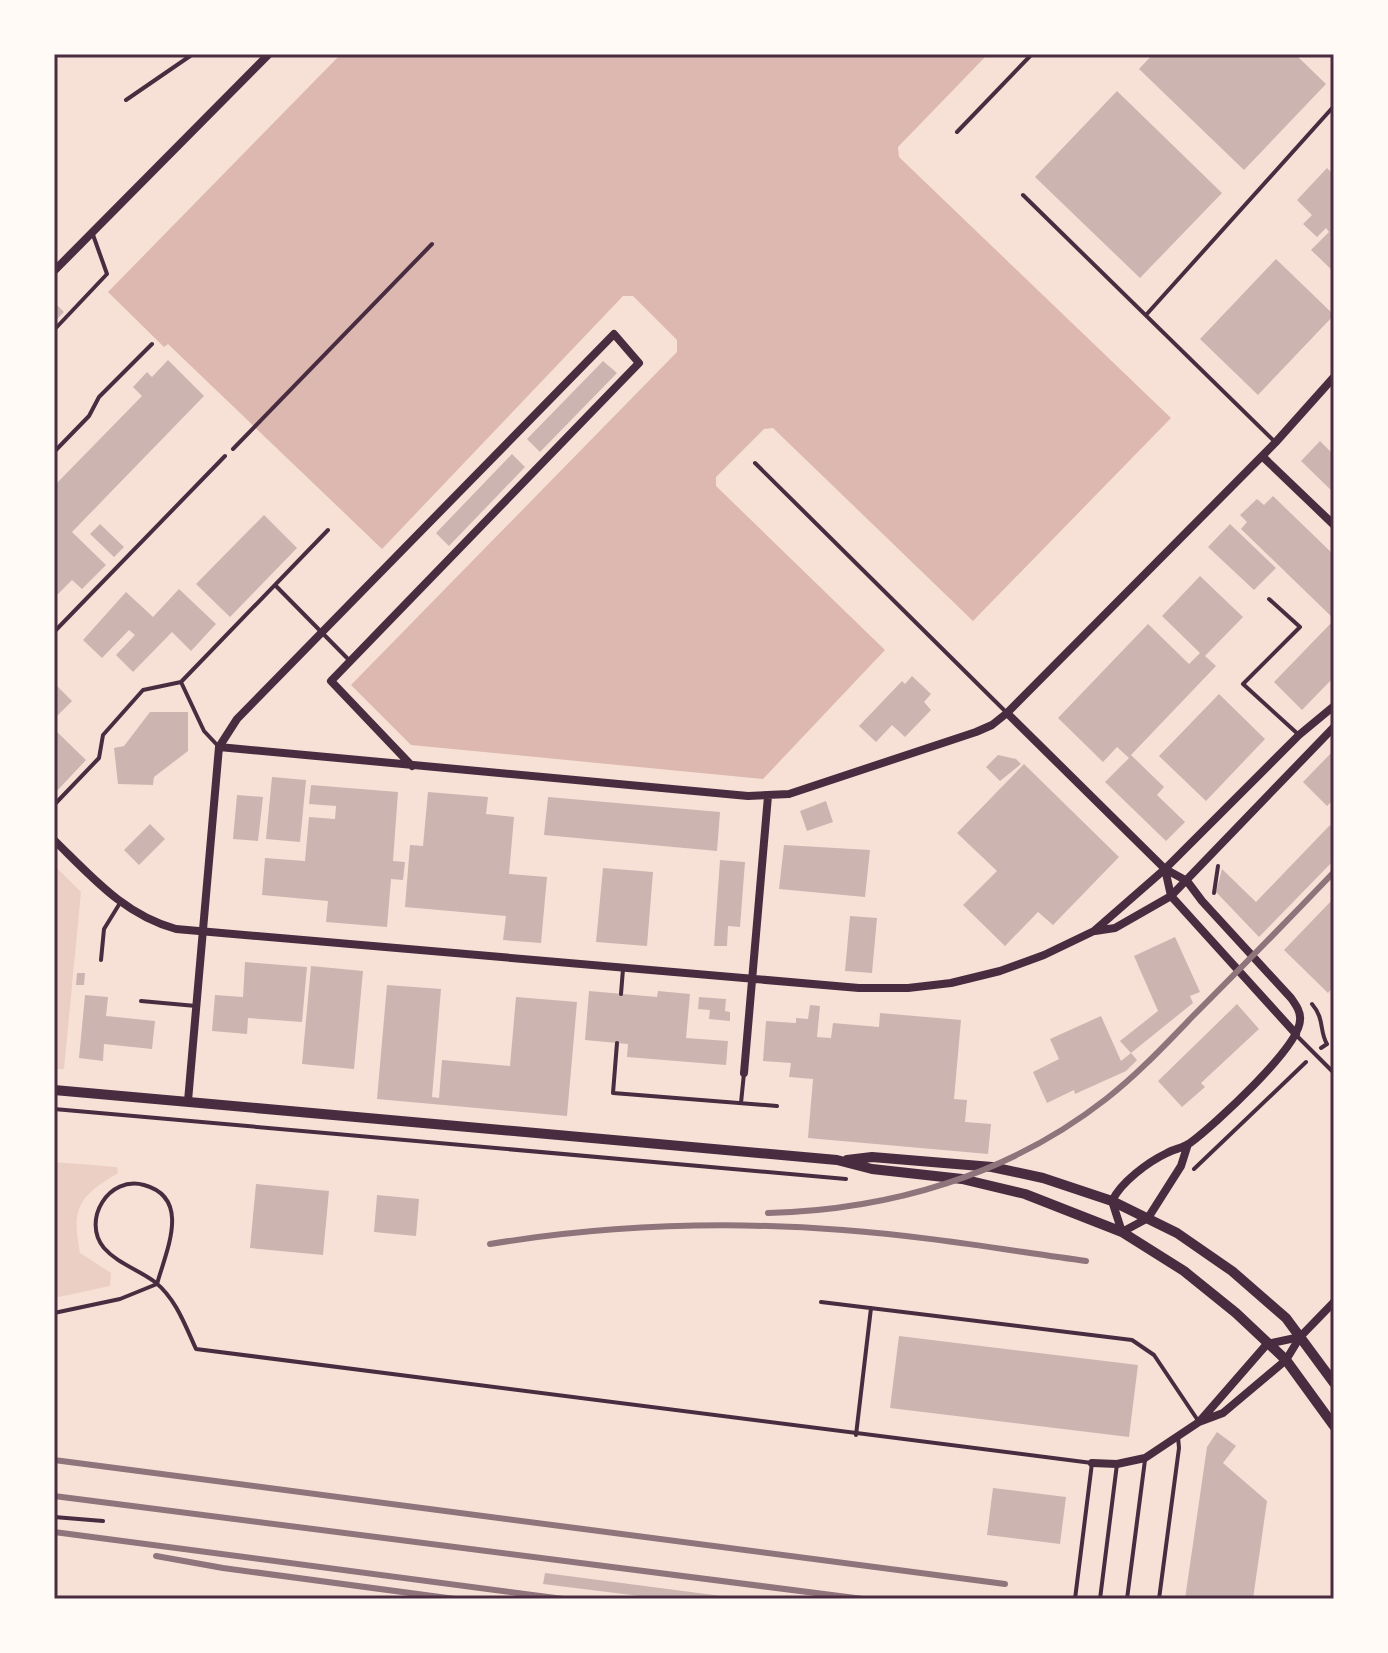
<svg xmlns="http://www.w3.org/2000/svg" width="1388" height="1653" viewBox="0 0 1388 1653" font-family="'Varela Round',sans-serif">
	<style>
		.green { fill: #ebcfc5 }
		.water { fill: #dcb8b0 }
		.building { fill: #ccb4b1 }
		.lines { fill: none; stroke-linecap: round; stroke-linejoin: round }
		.path { stroke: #4a2c40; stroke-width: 4 }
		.service { stroke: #4a2c40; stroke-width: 4 }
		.minor { stroke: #4a2c40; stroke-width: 8 }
		.tertiary { stroke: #4a2c40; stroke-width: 10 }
		.rail { stroke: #8f747c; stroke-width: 6 }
		.neatline { fill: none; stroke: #4a2c40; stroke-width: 3 }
	</style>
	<rect width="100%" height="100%" fill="#f7e1d7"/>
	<path class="green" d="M54 865 81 892 64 1069H54Z
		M54 1162 117 1167 118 1173C79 1196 71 1208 80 1253L111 1273 110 1286 54 1298Z"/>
	<path class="water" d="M341 54H988L898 147 899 157 1171 418 973 621 773 428 764 429 716 477V486L885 650 763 779 411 745 351 685 677 352V340L633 296H623L382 549 168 344 164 347 108 292Z"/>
	<path class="building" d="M1153 54H1295L1326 84 1244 170 1139 69Z
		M1117 91 1222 193 1140 278 1035 177Z
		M1327 168 1334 175V272L1311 250 1329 232 1326 228 1317 237 1303 224 1312 215 1297 200Z
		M1276 259 1334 315 1258 395 1200 339Z
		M54 302 64 312 54 322Z
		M168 360 204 396 72 532 106 565 82 589 72 580 54 598V486L142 396 133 387 147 372 152 377Z
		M603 361 617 373 540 452 527 439Z
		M1320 441 1334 455V493L1301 461Z
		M512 454 525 467 449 546 436 533Z
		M1273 496 1334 555V619L1241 529 1247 522 1240 515 1257 499 1264 505Z
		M264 515 297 548 230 617 196 584Z
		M100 524 124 547 114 557 90 534Z
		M1230 524 1276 568 1254 590 1208 547Z
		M1200 576 1243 617 1205 656 1216 666 1131 755 1164 787 1157 795 1185 822 1166 841 1105 782 1129 758 1117 747 1103 762 1058 718 1148 624 1189 664 1200 653 1162 616Z
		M179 589 216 624 191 651 172 632 133 672 116 655 135 635 129 630 102 658 83 640 126 592 153 617Z
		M1334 620V677L1302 710 1274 682Z
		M912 676 931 694 924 702 931 710 905 737 892 725 876 742 859 726 902 681 905 684Z
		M54 683 72 701 54 719Z
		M1219 694 1265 739 1206 801 1159 756Z
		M150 712H188V751L154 777 153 785 118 784 114 748 124 746Z
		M54 729 86 760 54 794Z
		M1334 750V799L1327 806 1303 782Z
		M998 755 1016 759 1021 764 1000 781 986 767Z
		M1024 764 1119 857 1053 925 1038 912 1005 946 963 905 997 871 957 833Z
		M272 777 306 780 300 842 266 839Z
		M311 785 398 792 393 861 405 862 403 880 391 879 387 927 326 922 328 901 262 895 265 858 305 861 309 817 335 819 336 806 309 804Z
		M428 792 488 797 486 814 514 817 509 874 547 877 541 943 503 940 506 916 405 907 410 845 423 846Z
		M237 795 263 797 258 841 233 839Z
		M548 797 720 812 717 851 544 835Z
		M826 801 833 822 807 831 800 811Z
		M150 824 165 839 139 865 124 850Z
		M1330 825 1334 830V860L1259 937 1216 892 1222 869 1256 902Z
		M784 845 870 850 865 897 779 889Z
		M720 860 745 862 740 927 728 926 727 946H714Z
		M603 868 653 872 647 946 596 942Z
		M1334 898V986L1328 993 1284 950Z
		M850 916 877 918 872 973 845 971Z
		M1175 937 1200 992 1190 996 1193 1003 1131 1053 1120 1041 1158 1011 1134 956Z
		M245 962 307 967 302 1022 248 1018 247 1034 212 1031 215 995 243 997Z
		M311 966 363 971 354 1069 302 1064Z
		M77 973H85L84 985H76Z
		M387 985 441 989 432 1097 439 1098 442 1060 510 1066 516 997 577 1002 567 1116 377 1099Z
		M589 991 657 997 658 991 690 994 686 1038 728 1041 726 1065 627 1057 628 1044 585 1040Z
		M85 995 108 997 106 1016 155 1021 152 1049 104 1044 103 1061 79 1058Z
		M699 997 726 999 725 1011 730 1012V1021L709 1019 710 1010 698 1009Z
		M1237 1004 1259 1029 1201 1083 1205 1087 1182 1107 1158 1081Z
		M810 1005 820 1006 817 1037 831 1038 833 1023 879 1027 880 1013 961 1020 954 1099 967 1100 965 1122 991 1124 988 1154 808 1138 813 1079 789 1077 791 1063 763 1061 766 1021 796 1023V1018L808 1019Z
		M1101 1016 1121 1061 1131 1053 1137 1060 1126 1071 1075 1094 1074 1090 1047 1103 1033 1072 1059 1059 1050 1039Z
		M256 1184 329 1191 323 1255 250 1248Z
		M377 1195 419 1199 416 1236 374 1232Z
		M899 1336 1138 1365 1129 1437 890 1408Z
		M1217 1432 1236 1446 1223 1463 1267 1501 1253 1599H1185L1207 1447Z
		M993 1488 1066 1497 1060 1544 987 1535Z
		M545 1573 729 1597V1599H664L543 1584Z"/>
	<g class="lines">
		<path class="path" d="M233 449 432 244
			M1214 893 1218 866
			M1312 1004C1325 1019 1319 1031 1327 1044L1321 1048
			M54 1109 846 1179
			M1194 1169 1306 1062"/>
		<path class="service" d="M221 54V55
			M126 100 193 54
			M957 132 1032 54
			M1023 195 1275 442
			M1146 315 1334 106
			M54 330 107 274 92 232
			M54 452 89 416 99 397 152 344
			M755 463 1006 712
			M275 585 349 660
			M1269 599 1300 627 1243 684 1299 735
			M54 632 225 456
			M181 682 204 731 219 747
			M54 805 99 758 103 735 143 690 181 682 328 530
			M101 960 104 929 120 903
			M621 994 623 969
			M141 1001 196 1006
			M1296 1035 1334 1073
			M617 1043 613 1093 777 1106
			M741 1103 744 1073
			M157 1284C166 1251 192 1198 144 1185 109 1175 81 1220 104 1248 117 1263 139 1270 155 1282 176 1299 185 1325 196 1349L1092 1463 1075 1599
			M821 1302 1132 1340 1154 1355 1199 1422
			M54 1313 120 1299 157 1284
			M856 1435 871 1308
			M54 1517 103 1521
			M1100 1599 1117 1464
			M1127 1599 1145 1460
			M1159 1599 1179 1448 1178 1437"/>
		<path class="minor" d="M54 271 269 54
			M1262 456 1334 525
			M1007 713 1165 869 1187 881 1202 901 1291 998C1296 1005 1301 1012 1300 1020 1300 1047 1213 1126 1190 1143 1183 1148 1174 1149 1167 1153 1148 1162 1121 1182 1112 1201L1122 1232 1148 1218 1181 1166 1188 1144
			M219 747 748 796 789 794 976 732 992 725 1007 713 1275 443 1334 377
			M54 840C91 876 124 915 176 929L859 988H908L951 983 1000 971 1044 955 1094 931 1165 869 1299 735 1334 706
			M1165 869 1171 896 1296 1034
			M1095 931 1115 928 1171 896 1334 727
			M744 1073 768 796
			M188 1101 219 747 237 719 614 334 639 363 331 681 412 766
			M1200 1421 1267 1344 1300 1337
			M1092 1463 1117 1464 1145 1458 1199 1422 1223 1413 1286 1360 1300 1337 1334 1302"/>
		<path class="tertiary" d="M54 1090 837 1160 872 1169 962 1179 1025 1194 1122 1232 1184 1271 1236 1313 1286 1360 1334 1426
			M847 1160 872 1157 992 1167 1043 1178 1112 1201 1177 1233 1232 1271 1286 1318 1334 1383"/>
		<path class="rail" d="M768 1213C890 1210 1009 1175 1106 1099 1138 1074 1166 1044 1194 1015 1241 968 1288 920 1334 872
			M490 1244C606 1225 726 1221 843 1230 925 1236 1006 1250 1086 1261
			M54 1460 1005 1584
			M54 1496 863 1599
			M54 1532 563 1599
			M156 1556 223 1568 455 1599"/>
	</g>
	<rect width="1388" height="1653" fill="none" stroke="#fffaf5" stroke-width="112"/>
	<rect x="56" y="56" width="1276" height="1541" class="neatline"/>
</svg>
